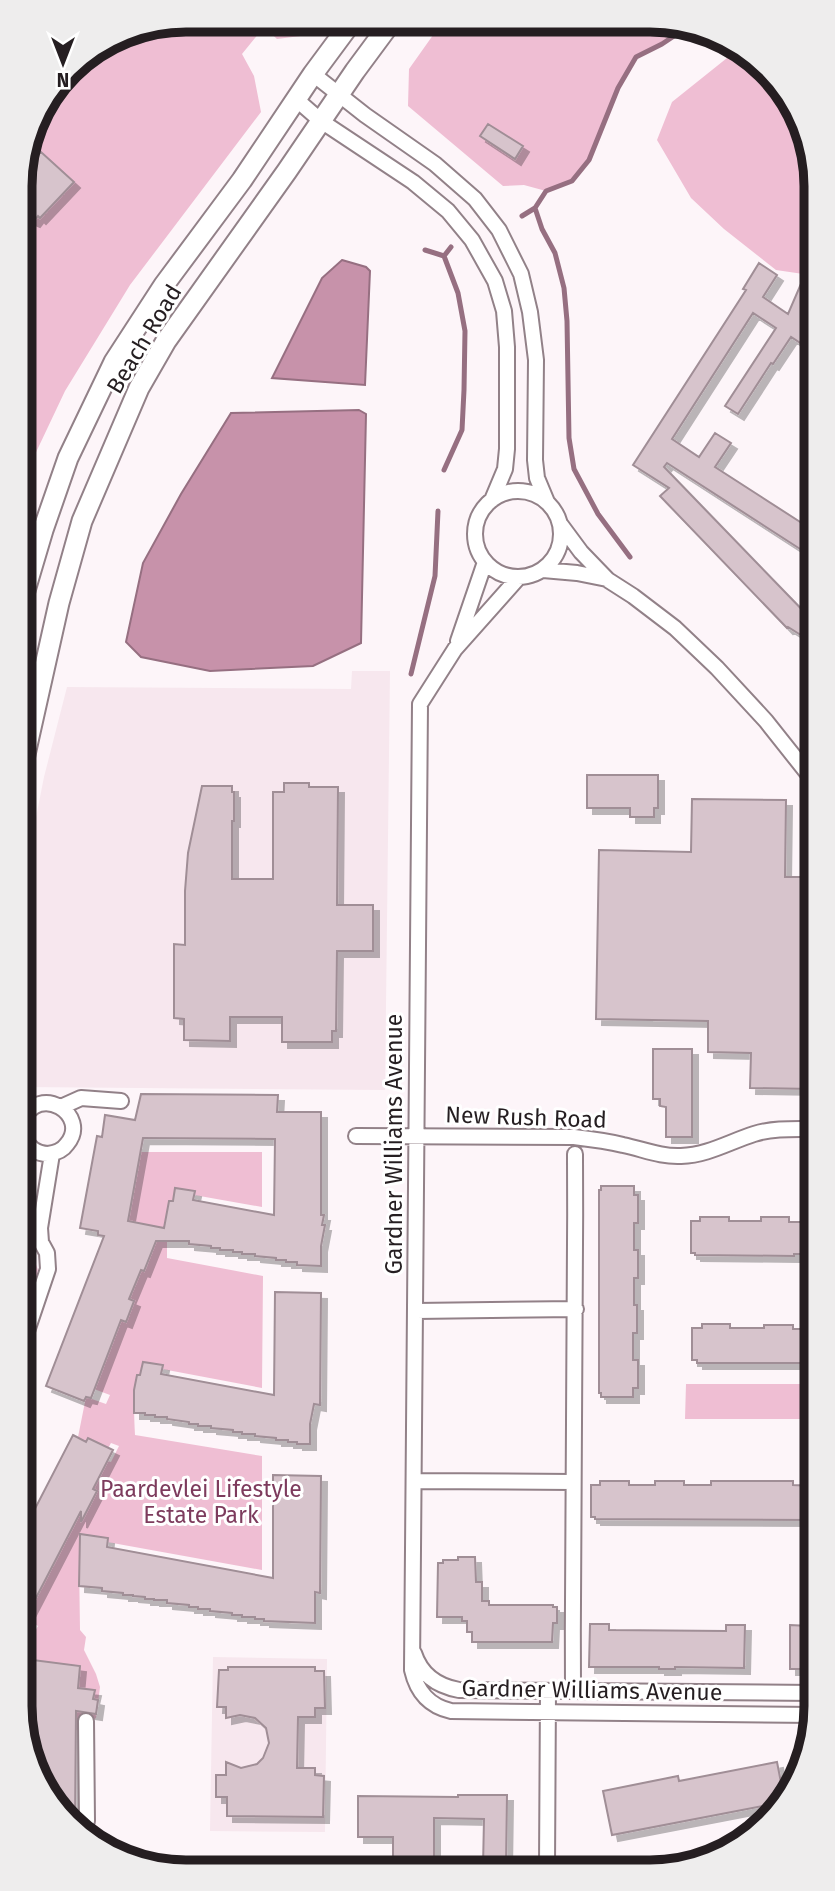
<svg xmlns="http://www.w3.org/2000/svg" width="835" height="1891" viewBox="0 0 835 1891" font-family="'Fira Sans',sans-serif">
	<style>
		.built { fill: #f7e7ee }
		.green { fill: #efbed3 }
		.water { fill: #c792aa; stroke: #966f81; stroke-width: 2 }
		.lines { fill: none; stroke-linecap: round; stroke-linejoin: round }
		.stream { stroke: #966f81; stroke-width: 5 }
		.building { fill: #d7c4cc; stroke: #a08e96; stroke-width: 2; fill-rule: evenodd; filter: url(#shadow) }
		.street-casing { stroke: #928188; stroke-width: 18 }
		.secondary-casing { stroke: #928188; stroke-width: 23 }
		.street { stroke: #fff; stroke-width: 14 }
		.secondary { stroke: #fff; stroke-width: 19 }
		.labels { text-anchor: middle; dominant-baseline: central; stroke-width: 6; stroke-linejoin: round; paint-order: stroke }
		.street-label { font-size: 23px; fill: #251e21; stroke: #fff }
		.park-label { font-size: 23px; fill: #7d3b5d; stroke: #fff }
		.rim { fill: none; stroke: #251e21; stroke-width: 9 }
	</style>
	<defs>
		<filter id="shadow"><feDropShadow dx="6" dy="6" stdDeviation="0" flood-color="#0004"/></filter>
	</defs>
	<rect width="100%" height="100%" fill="#fdf5f9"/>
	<path class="built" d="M352 671H390L385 1090 23 1087 22 888 44 777 67 687 351 689Z
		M213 1657 327 1659 325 1832 210 1831Z"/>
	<path class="green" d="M186 19 326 20 316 34 277 39 264 27 242 54 254 76 261 112 130 285 65 391 30 465 21 510 20 175 36 113 76 61 122 32Z
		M443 21 681 22 689 26 662 44 636 57 618 88 589 160 572 181 546 191 524 185 503 186 408 106 409 69Z
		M737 50 759 61 810 142V275L776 270 724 229 691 198 657 140 672 102Z
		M141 1152H262V1207L194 1195 195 1191 175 1188 173 1201H169L167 1214V1258L263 1276 262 1388 162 1369V1365L143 1362 140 1375H137C133 1395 134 1414 135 1435L262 1456V1570L107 1542V1538L88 1535 85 1548H81L79 1561 80 1630 86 1637 84 1650 96 1674 100 1687 96 1718 72 1733 25 1727V1628L34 1633 38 1626 25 1619 107 1461 111 1462 119 1446 111 1443 106 1452 99 1443 89 1438 86 1442 78 1437 86 1397 106 1404 110 1395 94 1389 121 1320 126 1321 134 1302 129 1299 141 1270 145 1271 151 1255 128 1221Z
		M23 1222 29 1223 31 1251 38 1270 34 1285 23 1281Z
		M686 1384H814V1419H685Z"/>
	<path class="water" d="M342 260 366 267 370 271 365 385 272 378 322 278Z
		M359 410 366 414 361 643 313 666 210 671 141 657 126 642 143 563 181 494 231 413Z"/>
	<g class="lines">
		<path class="stream" d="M522 216 535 208
			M425 250 444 256
			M444 470 462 430 464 390 465 331 458 293 444 256 451 247
			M630 557 598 514 574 469 569 438 567 321 564 288 555 253 542 229 535 208 546 191 572 181 589 160 618 88 636 57 662 44 689 26
			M411 674 435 576 438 511"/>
	</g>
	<path class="building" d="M488 124 523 146 515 159 480 136Z
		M32 151 37 155 41 152 74 182 40 218 38 216 34 221 20 215 27 206 20 200V175L23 161Z
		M759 263 777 275 763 297 788 314 810 263 811 350 791 337 773 364 771 363 738 414 725 406 776 328 753 313 672 439 699 457 715 433 731 443 715 467 811 529V556L667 463 664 467 812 620V642L788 627 787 628 660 496 669 488 633 465 746 290 743 289Z
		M587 775H658V808H654V817H630V808H587Z
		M284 783H309V787H338L337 905H373V951H337L336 1031H332V1042H282V1017H230V1041L184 1040V1019L174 1018V944L185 945V891L188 853 202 786H232V792H234V821H232V879H273V792H284Z
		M692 799 786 800 785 877H812L813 1089 750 1088 751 1053 708 1052V1021L596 1019 599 850 691 852Z
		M653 1049H692V1137H666V1107L660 1106V1099H653Z
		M141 1094 278 1095 277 1112H321V1215H324L322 1225H325L321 1246V1266L297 1265V1262H286V1260H276V1258L255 1256V1254H242V1252H233V1250H220V1248H211V1246L189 1244V1241H156L144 1271 141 1270 129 1299 134 1301 126 1322 121 1320 91 1398 86 1397 84 1401 46 1386 104 1236 98 1235V1231L80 1228 97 1136 102 1137 105 1115 135 1120ZM143 1138 275 1139 274 1215 193 1200 195 1191 175 1188 173 1201H169L164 1228 128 1221Z
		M601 1186H634V1195H638V1223H634V1250H638V1278H634V1305H637V1333H633V1360H638V1388H633V1397H601V1393H599V1190H601Z
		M700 1217H729V1221H761V1217H789V1222H814V1254H794V1256L695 1255V1253H691V1221H700Z
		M275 1292 321 1293 320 1405 314 1404 310 1424V1444H297V1442H288V1440H276V1438L255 1436V1434H242V1432H233V1430L211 1428V1426H198V1424H189V1422L167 1419V1417H155V1415H145V1413H134V1390L137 1375H140L143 1362 163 1365 161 1374 274 1395Z
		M702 1324H730V1328H764V1325H793V1329H814V1363H697V1360H692V1328H702Z
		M73 1435 86 1442 88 1438 113 1450 93 1489 97 1491 81 1522V1511L25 1619 24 1530Z
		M273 1475 321 1476 320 1593 315 1592V1623L264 1621V1619H255V1617H242V1615H232V1613L210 1611V1609H198V1607H189V1605L167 1603V1600H154V1599H145V1597L133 1596V1595H123V1593L102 1591V1588L79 1586 80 1534 108 1538 107 1547 273 1578Z
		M600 1481H629V1485H655V1481H684V1485H711V1481H793V1485L815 1486V1520L595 1519V1517H591V1485H600Z
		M458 1557H475L476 1582H482V1601H489V1605H553V1607H557V1623H553L552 1642H472V1632H467V1621H462V1617H437L438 1563H443V1560H458Z
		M590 1624H609V1630L726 1631V1625H745L744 1668 675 1667V1669H659V1667H589Z
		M790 1625 809 1626V1632H815V1669H790Z
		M25 1659 80 1666 78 1688 95 1690 93 1699 98 1700 96 1714 76 1711 75 1821 72 1825 25 1749Z
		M228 1667H315V1671H324L325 1708H315V1717H298L297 1768H315V1775L324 1776 323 1817 227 1816V1797H216V1775H226V1762L241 1768 257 1764 263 1758 269 1743 266 1728 255 1718 240 1715 226 1718V1707H217L219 1670H228Z
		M777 1762 784 1798 783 1802 612 1835 603 1791 678 1776 679 1781Z
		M458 1795H507L506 1864H504V1867H483L484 1819 434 1818V1861H393V1837H358V1796L458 1797Z"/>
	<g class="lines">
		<defs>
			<path id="street" d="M313 74 365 115 435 164 475 199 499 230 521 274 530 312 536 360 535 460 537 478 547 502
				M297 100 321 121 413 182 448 211 472 240 495 281 504 311 507 347V449L505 469 492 500
				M475 534a43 43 0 1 1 86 0a43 43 0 1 1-86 0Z
				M561 525 581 552 608 580 633 596 675 628 717 668 766 721 812 779
				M543 570 577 573 607 579
				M519 577 455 649 420 704 412 1670C417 1692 429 1706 451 1711L815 1715
				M458 641 485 562
				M61 1107 81 1098 121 1101
				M23 1121C38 1082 91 1115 67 1144 63 1150 56 1153 48 1154 36 1154 28 1147 23 1136
				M356 1136 574 1137C591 1139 607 1141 623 1145 643 1149 660 1157 681 1156 708 1155 729 1142 754 1134 773 1128 793 1129 813 1129
				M416 1311 576 1309
				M24 1340 48 1269 47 1253 41 1242 40 1228 52 1154
				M414 1481 573 1482
				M414 1653C421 1675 437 1686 459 1690L815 1693
				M573 1691C572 1512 576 1333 575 1154
				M79 1832 87 1821 86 1721
				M547 1867 548 1691"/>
			<path id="secondary" d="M21 604 43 530 68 458 114 362 164 285 242 180 313 74 353 20
				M22 768 59 603 82 521 139 388 166 341 287 171 355 71 392 21"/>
		</defs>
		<use href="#street" class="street-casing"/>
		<use href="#secondary" class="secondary-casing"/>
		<use href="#street" class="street"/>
		<use href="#secondary" class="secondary"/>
	</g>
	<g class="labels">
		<g class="street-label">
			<text transform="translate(144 339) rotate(-59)">Beach Road</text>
			<text transform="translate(526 1117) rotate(2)">New Rush Road</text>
			<text transform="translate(394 1144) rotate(-90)">Gardner Williams Avenue</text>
			<text transform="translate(592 1690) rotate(1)">Gardner Williams Avenue</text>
		</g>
		<g class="park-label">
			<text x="201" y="1489">Paardevlei Lifestyle<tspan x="201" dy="26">Estate Park</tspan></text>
		</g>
	</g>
	<path d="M0 0H835V1891H0ZM186 32H650A154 154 0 0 1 804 186V1706A154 154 0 0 1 650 1860H186A154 154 0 0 1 32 1706V186A154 154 0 0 1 186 32Z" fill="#eeeded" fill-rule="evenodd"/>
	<path class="rim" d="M186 32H650A154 154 0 0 1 804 186V1706A154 154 0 0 1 650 1860H186A154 154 0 0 1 32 1706V186A154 154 0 0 1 186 32Z"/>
	<g transform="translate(63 63) rotate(180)" stroke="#ffffff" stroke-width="5" paint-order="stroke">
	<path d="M0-5L12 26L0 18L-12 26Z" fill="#251e21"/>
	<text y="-10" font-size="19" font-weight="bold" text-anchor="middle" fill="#251e21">N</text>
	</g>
</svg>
